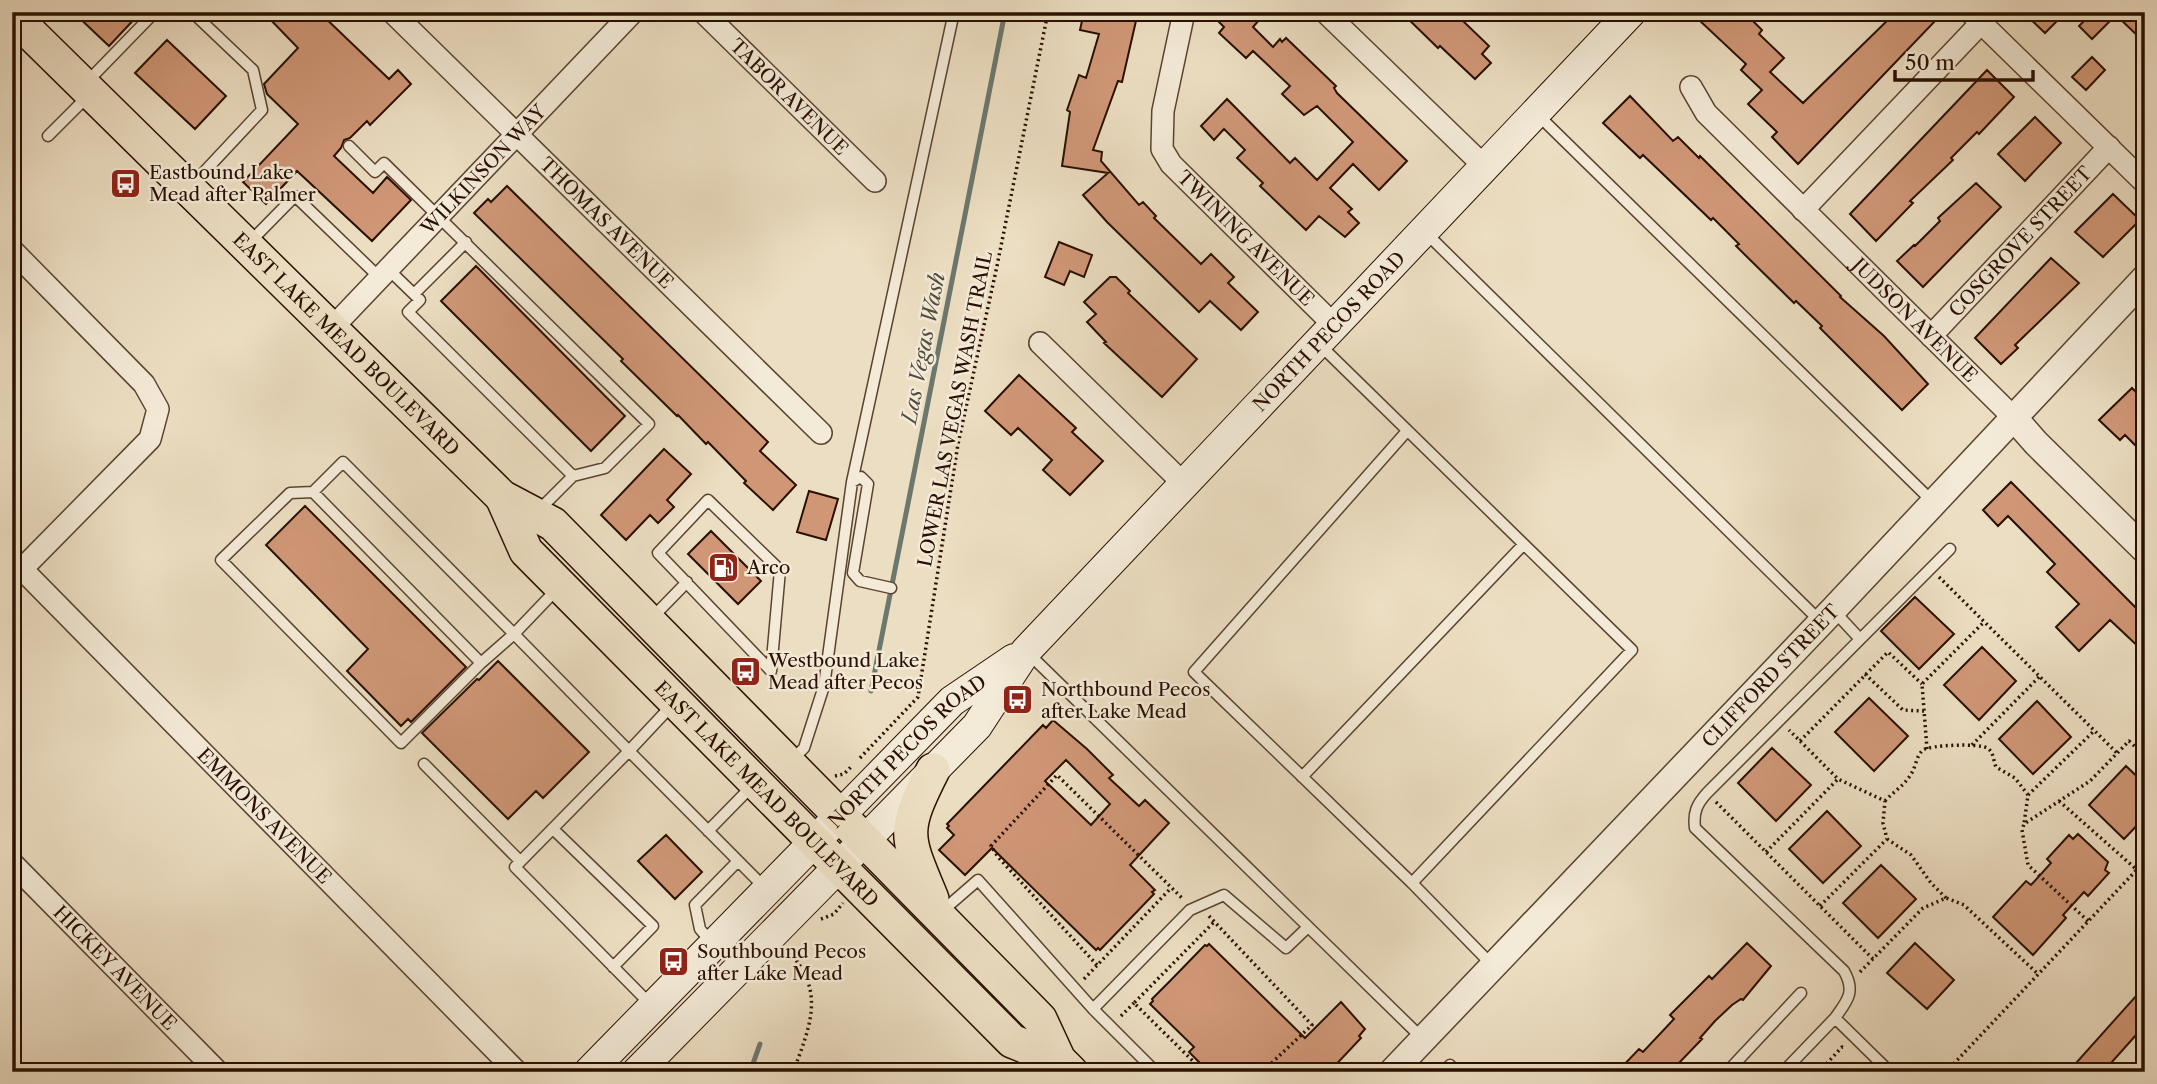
<svg xmlns="http://www.w3.org/2000/svg" width="2157" height="1084" viewBox="0 0 2157 1084" font-family="'Libre Caslon Text',serif">
	<style>
		.lines { fill: none; stroke-linecap: round; stroke-linejoin: round }
		.stream { stroke: #6c776d; stroke-width: 5 }
		.building { fill: #d09777; stroke: #290f00; stroke-width: 2; fill-rule: evenodd }
		.service-casing { stroke: #5a4330; stroke-width: 13 }
		.minor-casing { stroke: #5a4330; stroke-width: 24 }
		.tertiary-casing { stroke: #5a4330; stroke-width: 29 }
		.secondary-casing { stroke: #290f00; stroke-width: 32 }
		.primary-casing { stroke: #290f00; stroke-width: 36 }
		.path { stroke: #290f00; stroke-width: 3.5; stroke-dasharray: 2 3.5; stroke-linecap: butt }
		.service { stroke: #f3ead7; stroke-width: 10 }
		.minor { stroke: #f3ead7; stroke-width: 21 }
		.tertiary { stroke: #f3ead7; stroke-width: 26 }
		.secondary { stroke: #f3ead7; stroke-width: 30 }
		.primary { stroke: #ecdec2; stroke-width: 33 }
		.labels { text-anchor: middle; dominant-baseline: central; stroke-width: 5; stroke-linejoin: round; paint-order: stroke }
		.street-label { font-size: 19px; fill: #290f00; stroke: #f3ead7 }
		.poi-label { font-size: 19px; fill: #290f00; stroke: #f3ead7; text-anchor: start }
		.water-label { font-size: 21px; font-style: italic; fill: #504c40; stroke: #f3ead7 }
	</style>
	<rect width="100%" height="100%" fill="#ecdec2"/>
	<filter id="stains"><feTurbulence type="fractalNoise" baseFrequency=".00286" numOctaves="4"/><feColorMatrix values="0 0 0 0 .2 0 0 0 0 .09 0 0 0 0 .02 0 0 0 .5 -.17"/></filter>
	<radialGradient id="worn" r=".72"><stop offset=".6" stop-color="#630" stop-opacity="0"/><stop offset="1" stop-color="#630" stop-opacity=".3"/></radialGradient>
	<g class="lines">
		<path class="stream" d="M871 691 1005 12
			M750 1072 760 1044"/>
	</g>
	<path class="building" d="M73 12H141L109 46Z
		M263 12H319L389 79 398 70 411 84 370 125 367 121 350 138 344 140 341 148 334 156 373 193 387 177 411 200 372 241 297 171 266 204 243 182 298 124 267 94 264 84 298 48Z
		M1084 12H1138L1122 82 1118 81 1093 150 1102 152 1101 161 1139 205 1143 202 1156 216 1154 218 1201 264 1211 254 1234 277 1228 283 1258 312 1241 330 1210 301 1199 312 1107 222 1083 195 1108 173 1062 166 1070 112 1067 110 1079 75 1086 78 1099 34 1080 30Z
		M1225 12H1266L1253 27 1273 47 1280 39 1282 42 1286 38 1336 86 1334 88 1337 93 1407 161 1379 190 1353 164 1330 188 1352 209 1348 212 1359 223 1345 237 1319 216 1306 230 1260 186 1263 183 1237 158 1245 150 1224 129 1214 140 1201 126 1227 99 1290 163 1295 158 1317 180 1353 142 1317 106 1304 115 1282 94 1290 86 1253 51 1246 58 1219 33 1224 27 1217 20Z
		M1401 12H1471L1463 21 1489 46 1482 54 1491 63 1475 79 1440 46 1438 48Z
		M1707 12H1744L1762 30 1759 34 1784 58 1770 72 1803 103 1896 12H1929L1936 20 1798 164 1772 137 1777 132 1748 104 1762 90 1741 70 1746 64 1699 20Z
		M2023 12H2046L2056 22 2045 33Z
		M2093 12H2145V43L2116 15 2092 39 2079 26Z
		M167 40 226 96 195 129 135 73Z
		M2092 57 2105 70 2086 90 2072 77Z
		M1987 70 2014 97 1979 134 1977 132 1951 158 1953 160 1910 201 1913 203 1876 241 1850 214Z
		M1630 96 1673 141 1678 137 1699 158 1700 156 1841 296 1840 297 1884 336 1928 384 1902 410 1820 328 1822 326 1796 301 1794 303 1736 246 1739 244 1713 218 1711 220 1643 155 1640 158 1603 123Z
		M2035 117 2061 143 2025 181 1998 154Z
		M1976 183 2001 207 1923 287 1897 261 1914 245 1915 246 1940 221 1938 218Z
		M507 186 768 442 760 451 796 485 773 510 744 483 746 481 708 442 706 444 678 415 677 416 621 361 623 359 474 213 488 199 491 202Z
		M2113 194 2140 220 2103 257 2075 232Z
		M1059 242 1092 255 1084 277 1070 271 1064 285 1045 277Z
		M2051 258 2079 283 2015 345 2018 348 2001 364 1975 338Z
		M476 266 625 416 591 451 441 301Z
		M1110 277H1116L1130 291 1128 293 1197 359 1162 397 1104 343 1106 342 1087 322 1096 314 1084 302Z
		M1019 375 1076 428 1072 432 1103 461 1070 495 1043 470 1052 460 1018 428 1011 435 985 411Z
		M2132 388 2145 401V455L2125 435 2120 440 2099 420Z
		M664 449 691 474 667 500 674 507 658 523 650 515 626 540 601 515Z
		M2011 482 2145 617V653L2110 620 2079 651 2056 627 2079 604 2047 572 2055 564 2008 516 1998 526 1983 510Z
		M809 491 838 499 826 540 797 532Z
		M305 506 466 667 411 722 408 719 401 726 347 671 368 649 266 545Z
		M711 531 761 581 738 604 688 554Z
		M1915 597 1954 634 1919 669 1881 631Z
		M1982 647 2016 681 1979 720 1944 685Z
		M498 661 589 752 543 798 536 791 508 819 422 733 477 679 479 680Z
		M1869 698 1908 736 1874 771 1835 732Z
		M2037 701 2071 737 2033 774 1999 739Z
		M1053 720 1087 749 1113 775 1109 778 1139 806 1145 800 1169 823 1130 865 1155 890 1152 892 1154 894 1100 950 1098 948 1096 950 992 848 965 875 939 850 954 835 947 828 949 826 947 824 1043 725 1046 728ZM1066 760 1110 804 1091 825 1045 781Z
		M1772 748 1811 785 1776 821 1738 783Z
		M2126 766 2145 784V817L2124 839 2089 805Z
		M1827 811 1861 846 1823 883 1789 849Z
		M2078 834 2108 862 2105 870 2109 873 2088 896 2084 892 2063 915 2066 918 2033 955 1993 917 2026 881 2031 885 2051 863 2047 859 2069 835 2073 839Z
		M666 835 702 872 675 899 638 861Z
		M1881 865 1916 899 1878 938 1843 903Z
		M1747 943 1771 966 1743 1000 1741 999 1732 1005 1715 1021 1700 1038 1702 1039 1676 1066 1677 1072H1617L1639 1049 1643 1052 1674 1019 1670 1015 1709 976 1712 979Z
		M1915 943 1954 980 1927 1009 1887 973Z
		M1209 944 1305 1038 1341 1002 1365 1029 1359 1036 1361 1038 1329 1072H1219L1212 1065 1207 1070 1189 1052 1194 1047 1150 1004 1153 1001 1152 999 1170 981 1205 945 1207 946Z
		M2145 986V1025L2103 1072H2068Z"/>
	<g class="lines">
		<defs>
			<path id="service" d="M86 83 155 12
				M1538 115 1934 503
				M48 136 88 96
				M349 146 375 172 384 163 649 424 605 468 573 476
				M191 186 262 110 253 70 192 12
				M1426 233 1821 622
				M249 243 295 196 380 278
				M388 269 420 300 408 312 573 476 539 510
				M414 294 466 242
				M1320 345 1632 650 1412 883
				M1407 431 1194 672 1412 883 1492 965
				M343 462 514 634 481 663 313 492Z
				M852 482 954 12
				M313 492 290 493 221 560 401 743 481 663
				M708 500 780 570 771 671 658 553Z
				M558 588 514 634 629 751 515 867 652 1006
				M1834 611 1860 639
				M651 619 687 582
				M1028 653 1423 1039
				M674 703 629 751 766 889
				M791 761 804 748 824 686 852 482 861 477 868 484 853 573 860 581 891 588
				M424 764 520 861
				M1302 777 1523 545
				M553 829 653 926 613 967
				M708 831 753 785
				M940 913 978 880 1093 1009 1156 1072
				M713 944 700 929 695 905 738 861
				M1093 1009 1190 910 1224 895 1286 948 1308 927
				M1443 1072 1450 1065 1456 1072
				M1727 1072 1801 993
				M1783 1072 1835 1018
				M1890 1072 1835 1018C1847 1001 1856 992 1844 971L1695 828C1693 812 1697 804 1707 793L1950 549"/>
			<g id="minor">
				<path id="s1" d="M392 12 821 433"/>
				<path id="s2" d="M703 12 875 181"/>
				<path id="s3" d="M1184 12 1163 111 1162 149 1171 164 1334 325"/>
				<path d="M1325 12 1485 167"/>
				<path d="M1970 12 2145 183"/>
				<path id="s4" d="M1691 87 1706 113 2014 418"/>
				<path d="M1803 210 1981 23"/>
				<path d="M12 250 144 384 158 409 150 439 22 569"/>
				<path id="s5" d="M332 328 633 12"/>
				<path id="s6" d="M1931 336 2109 147"/>
				<path d="M1040 343 1184 484"/>
				<path id="s7" d="M12 559 517 1072"/>
				<path id="s8" d="M12 863 218 1072"/>
			</g>
			<g id="tertiary">
				<path d="M2014 418 2036 443 2145 550"/>
				<path id="s9" d="M1392 1072 1833 610 2145 278"/>
			</g>
			<g id="secondary">
				<path id="s10" d="M589 1072 952 701 1014 659"/>
				<path id="s11" d="M637 1072 977 726 1026 651 1631 12"/>
			</g>
			<g id="primary">
				<path id="s12" d="M12 15 502 497 553 524 1040 1019 1059 1060 1071 1072"/>
				<path id="s13" d="M502 497 526 551 1012 1041 1059 1060"/>
				<path d="M932 899C906 836 901 833 933 770"/>
			</g>
		</defs>
		<use href="#service" class="service-casing"/>
		<use href="#minor" class="minor-casing"/>
		<use href="#tertiary" class="tertiary-casing"/>
		<use href="#secondary" class="secondary-casing"/>
		<use href="#primary" class="primary-casing"/>
		<path class="path" d="M1939 577 2117 753
			M1865 674 1903 710 1924 711
			M1800 741 1888 652 1922 684
			M1972 745 2039 677
			M1927 749 1922 684 1984 622
			M860 758 918 697 958 444 997 266 1048 12
			M835 776 844 774 852 766
			M2028 795 2094 731
			M1885 801C1893 792 1905 785 1911 774 1916 767 1916 756 1923 750 1930 745 1979 743 1987 748 1994 752 1993 760 1996 767L2015 778 2028 795 2024 824
			M2059 801 2136 869
			M1716 802 1873 959
			M1887 839 1911 855 1931 883 1946 898
			M1766 852 1838 779 1789 730
			M1820 906 1887 839 1883 823 1885 801 1838 779
			M1209 916 1312 1025 1262 1072
			M821 919 834 914 843 903
			M2088 921 2028 865 2022 830 2024 824 2090 781 2129 741 2145 756
			M789 952C826 991 810 1027 793 1072
			M1097 965 998 857 991 846 1057 775 1182 898
			M1860 972 1923 908 1946 898 1964 905 2038 974
			M1084 979 1171 888
			M1121 1016 1134 1003
			M1204 1072 1134 1003 1214 922
			M1819 1072 1842 1047 1845 1048
			M1946 1072 2145 861"/>
		<use href="#service" class="service"/>
		<use href="#minor" class="minor"/>
		<use href="#tertiary" class="tertiary"/>
		<use href="#secondary" class="secondary"/>
		<use href="#primary" class="primary"/>
	</g>
	<defs>
		<symbol id="bus-square" viewBox="-11 -11 22 22"><rect x="-9" y="-9" width="18" height="18" rx="4" fill="#8f2418" stroke="#f3ead7"/><path d="M-5-6H5V4H4V6H2V4H-2V6H-4V4H-5ZM-3.5-4V0h7V-4ZM-3.5 1.2v1.5H-2V1.2ZM2 1.2v1.5H3.5V1.2Z" fill="#fff"/></symbol>
		<symbol id="fuel-square" viewBox="-11 -11 22 22"><rect x="-9" y="-9" width="18" height="18" rx="4" fill="#8f2418" stroke="#f3ead7"/><path d="M-5.5-6h7V0h2V4h1.3V-2.5L3-4.5l.8-.8L6-3V5H2.5V1h-1V6h-7ZM-4.2-4.7v3.2H.2V-4.7Z" fill="#fff"/></symbol>
	</defs>
	<g fill-rule="evenodd">
		<use href="#bus-square" x="108" y="166" width="35" height="35"/>
		<use href="#fuel-square" x="706" y="550" width="35" height="35"/>
		<use href="#bus-square" x="728" y="654" width="35" height="35"/>
		<use href="#bus-square" x="1000" y="682" width="35" height="35"/>
		<use href="#bus-square" x="656" y="944" width="35" height="35"/>
	</g>
	<g class="labels">
		<g class="street-label">
			<text stroke="none"><textPath href="#s2" startOffset="121">TABOR AVENUE</textPath></text>
			<text stroke="none"><textPath href="#s5" startOffset="219">WILKINSON WAY</textPath></text>
			<text stroke="none"><textPath href="#s1" startOffset="301">THOMAS AVENUE</textPath></text>
			<text stroke="none"><textPath href="#s3" startOffset="262">TWINING AVENUE</textPath></text>
			<text stroke="none"><textPath href="#s6" startOffset="130">COSGROVE STREET</textPath></text>
			<text stroke="none"><textPath href="#s4" startOffset="324">JUDSON AVENUE</textPath></text>
			<text stroke="none"><textPath href="#s11" startOffset="1015">NORTH PECOS ROAD</textPath></text>
			<text stroke="none"><textPath href="#s12" startOffset="469">EAST LAKE MEAD BOULEVARD</textPath></text>
			<text transform="translate(955 409) rotate(-79)">LOWER LAS VEGAS WASH TRAIL</text>
			<text stroke="none"><textPath href="#s9" startOffset="548">CLIFFORD STREET</textPath></text>
			<text stroke="none"><textPath href="#s10" startOffset="452">NORTH PECOS ROAD</textPath></text>
			<text stroke="none"><textPath href="#s13" startOffset="401">EAST LAKE MEAD BOULEVARD</textPath></text>
			<text stroke="none"><textPath href="#s7" startOffset="360">EMMONS AVENUE</textPath></text>
			<text stroke="none"><textPath href="#s8" startOffset="147">HICKEY AVENUE</textPath></text>
		</g>
		<g class="poi-label">
			<text x="149" y="172">Eastbound Lake<tspan x="149" dy="22">Mead after Palmer</tspan></text>
			<text x="747" y="567">Arco</text>
			<text x="768" y="660">Westbound Lake<tspan x="768" dy="22">Mead after Pecos</tspan></text>
			<text x="1041" y="689">Northbound Pecos<tspan x="1041" dy="22">after Lake Mead</tspan></text>
			<text x="697" y="951">Southbound Pecos<tspan x="697" dy="22">after Lake Mead</tspan></text>
		</g>
		<g class="water-label">
			<text transform="translate(923 348) rotate(-79)">Las Vegas Wash</text>
		</g>
	</g>
	<rect width="2157" height="1084" fill="none" stroke="#ecdec2" stroke-width="42"/>
	<rect x="14" y="14" width="2129" height="1056" fill="none" stroke="#290f00" stroke-width="3.5"/>
	<rect x="21" y="21" width="2115" height="1042" fill="none" stroke="#290f00" stroke-width="2"/>
	<path d="M1895 70v10h138v-10" fill="none" stroke="#290f00" stroke-width="3.5"/>
	<text x="1905" y="70" font-size="21" fill="#290f00" stroke="#f3ead7" stroke-width="5" paint-order="stroke">50 m</text>
	<rect width="100%" height="100%" filter="url(#stains)"/>
	<rect width="100%" height="100%" fill="url(#worn)"/>
</svg>
